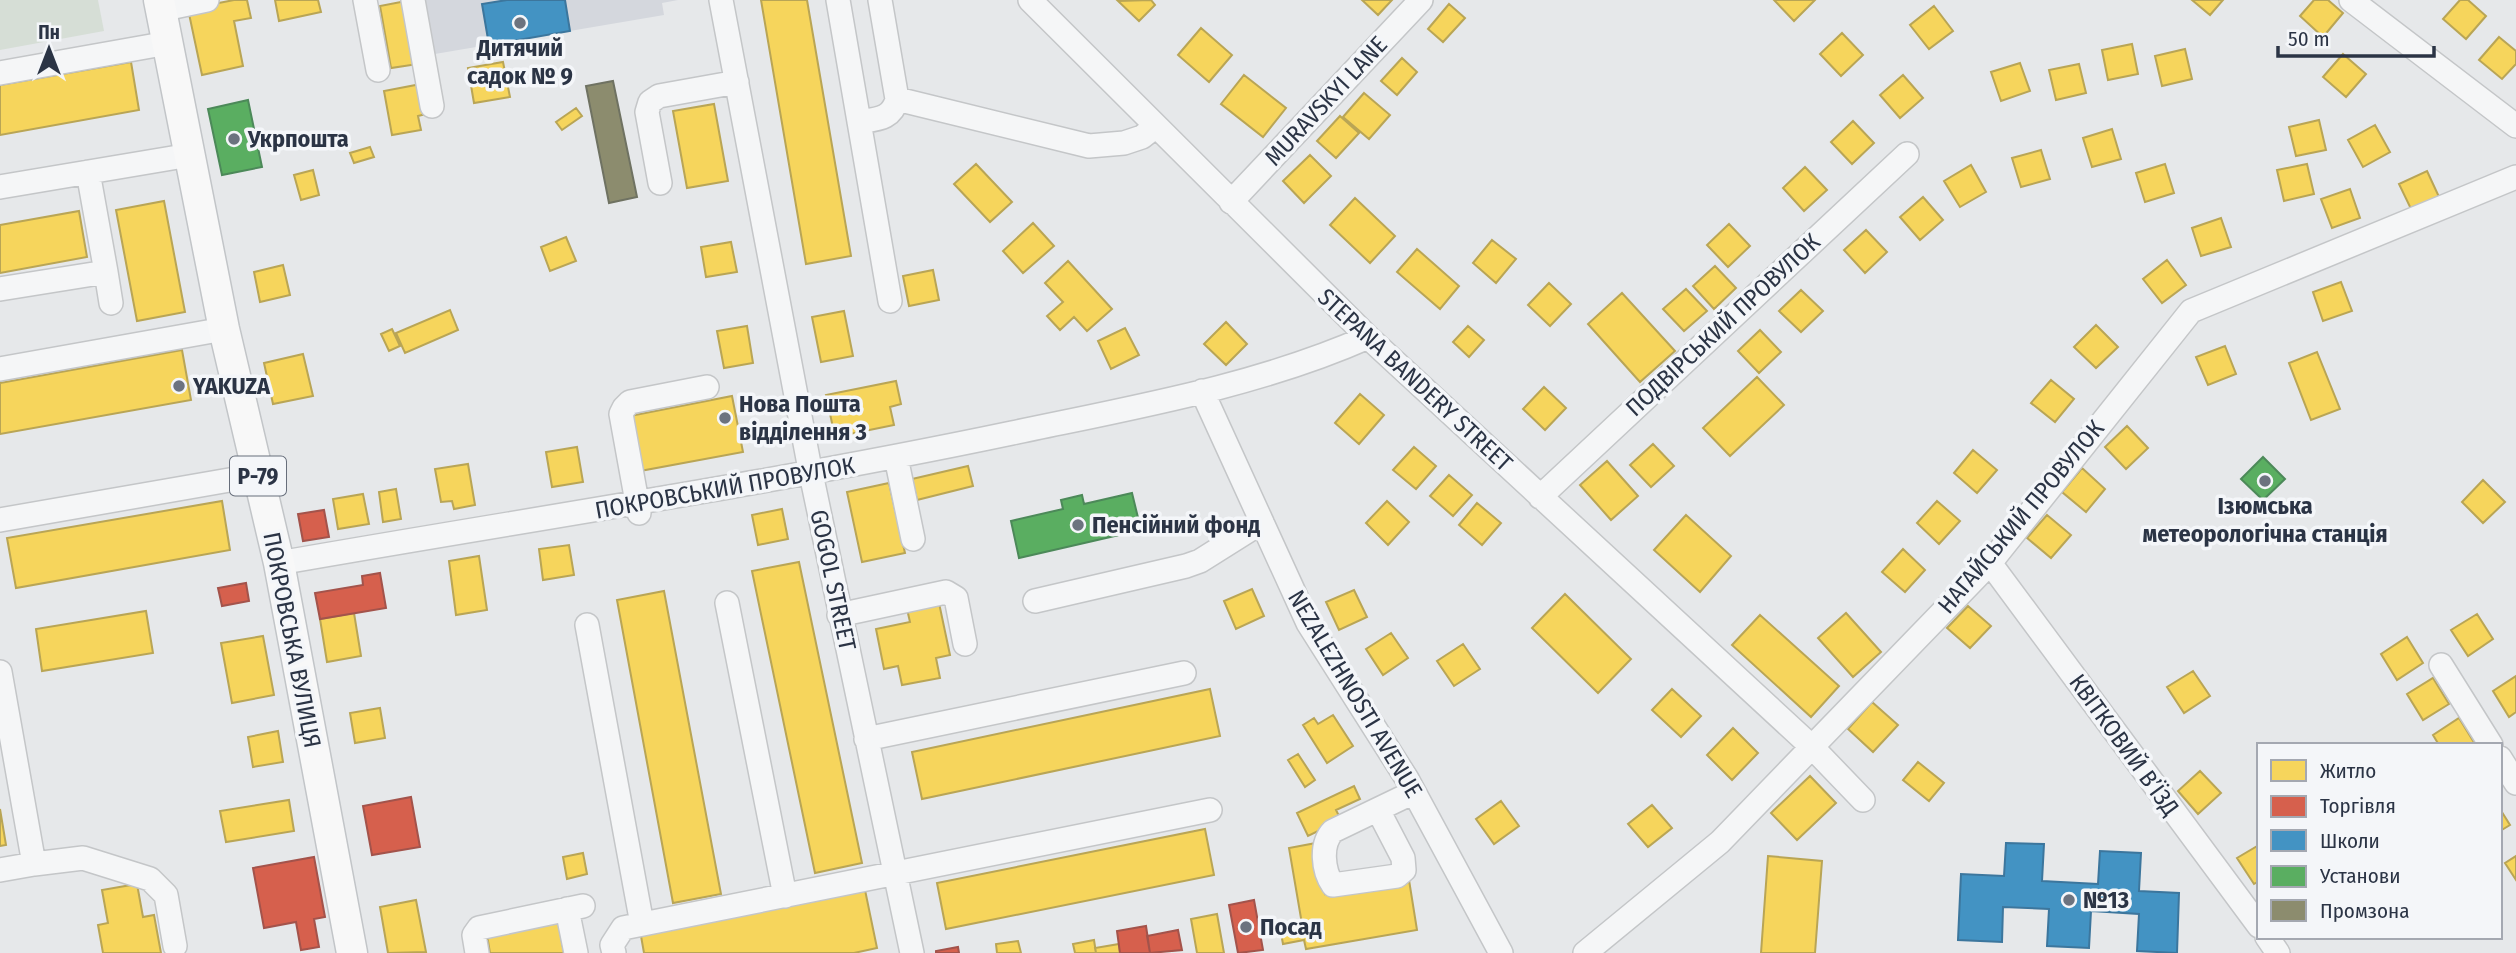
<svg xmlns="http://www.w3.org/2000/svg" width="2516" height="953" viewBox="0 0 2516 953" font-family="'Fira Sans Condensed',sans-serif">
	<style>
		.built { fill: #d4d7dd }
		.green { fill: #d6ded6 }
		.homes { fill: #f6d55c; stroke: #b9a555; stroke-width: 2 }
		.shops { fill: #d6604d; stroke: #a3534b; stroke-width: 2 }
		.schools { fill: #4393c3; stroke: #3c769d; stroke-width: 2 }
		.public { fill: #5aae61; stroke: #4c8959; stroke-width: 2 }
		.industry { fill: #8c8c6e; stroke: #6f7262; stroke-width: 2 }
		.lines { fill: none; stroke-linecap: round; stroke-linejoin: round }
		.minor-casing { stroke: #c4c6c8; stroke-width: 26 }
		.major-casing { stroke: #c2c5c8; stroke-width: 33 }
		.minor { stroke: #f5f6f7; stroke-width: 23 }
		.major { stroke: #f8f8f8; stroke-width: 30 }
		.poi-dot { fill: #6c737f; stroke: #f4f6f9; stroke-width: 2.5 }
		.labels { text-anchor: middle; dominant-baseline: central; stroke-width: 7; stroke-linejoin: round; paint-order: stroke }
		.shield { fill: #f4f6f9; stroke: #676e7b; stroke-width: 2 }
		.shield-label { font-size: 23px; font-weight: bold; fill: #2b3445 }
		.poi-label { font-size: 24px; font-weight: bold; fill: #2b3445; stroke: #f4f6f9; text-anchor: start }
		.street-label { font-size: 24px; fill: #2b3445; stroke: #f4f6f9 }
	</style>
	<rect width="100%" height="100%" fill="#e6e8ea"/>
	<path class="built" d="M419 0H678L662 3 664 15 429 55Z"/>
	<path class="green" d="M0 0H98L104 31 0 50Z"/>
	<path class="homes" d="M234 0H247L251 18 234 21 243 66 202 75 188 9Z
		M275 0H318L321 12 279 21Z
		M761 0H807L851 256 806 264Z
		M1151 0 1155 5 1139 21 1118 1Z
		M1362 0H1392L1378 15Z
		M1774 0H1815L1794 21Z
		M2192 0H2223L2210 15Z
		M2314 0H2328L2343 13 2323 37 2300 16Z
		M2460 0H2468L2486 16 2466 39 2443 19Z
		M406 1 418 64 391 68 380 6Z
		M1449 4 1465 18 1443 42 1428 29Z
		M1934 6 1953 31 1929 49 1910 25Z
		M1201 28 1232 55 1209 82 1178 55Z
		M1842 33 1863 55 1841 76 1820 54Z
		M2499 37 2516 51V64L2502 79 2479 60Z
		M2132 44 2138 74 2108 80 2102 50Z
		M2185 49 2192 79 2162 86 2155 56Z
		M2343 54 2366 74 2346 97 2323 77Z
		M1402 58 1417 72 1397 95 1381 81Z
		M131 62 139 110 0 135V85Z
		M503 62 510 97 474 103 468 68Z
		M2020 63 2030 91 2001 101 1991 72Z
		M2079 64 2086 93 2056 100 2049 70Z
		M1244 75 1286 108 1263 137 1221 104Z
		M1903 75 1923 98 1900 118 1880 95Z
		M421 84 426 114 418 116 421 130 392 135 384 91Z
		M1364 93 1390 115 1369 139 1343 117Z
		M714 104 728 181 687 188 673 111Z
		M576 108 582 116 562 130 556 122Z
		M1340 116 1359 133 1336 158 1317 141Z
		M2319 120 2326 150 2296 156 2289 127Z
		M1853 121 1874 143 1852 164 1831 142Z
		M2375 125 2390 152 2363 167 2348 140Z
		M2112 129 2121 159 2092 167 2083 138Z
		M370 147 374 157 354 163 350 153Z
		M2041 150 2050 179 2021 187 2012 158Z
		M1310 155 1331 176 1304 203 1283 181Z
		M976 164 1012 202 990 222 954 184Z
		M2165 164 2174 193 2145 202 2136 173Z
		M2307 164 2314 194 2284 201 2277 170Z
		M1971 165 1986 192 1960 207 1944 181Z
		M1805 167 1827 190 1804 211 1783 188Z
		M313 170 319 195 301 200 294 175Z
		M2427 171 2440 199 2412 211 2399 184Z
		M2350 189 2360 218 2332 228 2321 199Z
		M1923 197 1943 220 1920 240 1900 217Z
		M1355 198 1395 236 1370 263 1330 225Z
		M164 201 185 312 137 321 116 210Z
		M79 211 87 257 0 273V225Z
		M2221 218 2231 247 2201 256 2192 228Z
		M1033 223 1054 246 1023 273 1003 251Z
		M1729 224 1750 246 1728 267 1707 245Z
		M1866 230 1887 252 1865 273 1844 250Z
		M566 237 576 261 550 271 541 247Z
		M1492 240 1516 259 1496 283 1473 263Z
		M731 242 737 272 706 277 701 247Z
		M1417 249 1459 286 1440 309 1397 272Z
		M2167 260 2186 285 2162 303 2143 279Z
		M1068 261 1112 309 1087 331 1074 317 1060 330 1047 316 1063 302 1045 283Z
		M283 265 290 295 260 302 254 272Z
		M1715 266 1736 288 1714 309 1693 286Z
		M933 270 939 300 909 306 903 276Z
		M2341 282 2352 311 2323 321 2313 292Z
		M1549 283 1571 304 1550 326 1528 305Z
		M1686 289 1707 311 1684 331 1663 309Z
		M1801 290 1823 311 1801 332 1779 311Z
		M1622 293 1675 351 1640 382 1588 324Z
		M450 310 458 330 405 353 396 333Z
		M844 311 853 356 821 362 812 317Z
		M1226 322 1247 344 1226 365 1204 344Z
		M2096 325 2118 347 2096 368 2074 347Z
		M747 326 753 363 724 368 717 331Z
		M1468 326 1484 340 1469 357 1453 342Z
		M1125 328 1139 355 1111 369 1098 341Z
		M392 329 400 346 389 351 381 334Z
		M1760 330 1781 352 1759 373 1738 351Z
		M2225 346 2236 374 2208 385 2196 357Z
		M182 350 191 400 0 434V383Z
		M2317 352 2340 409 2311 420 2289 363Z
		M303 354 313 396 273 404 264 363Z
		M1757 377 1784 405 1730 456 1703 428Z
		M2051 380 2074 399 2055 422 2031 403Z
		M896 381 901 404 890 407 894 425 835 437 826 395Z
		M1544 387 1566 408 1545 430 1523 409Z
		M1360 394 1384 415 1359 444 1335 423Z
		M732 396 743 452 640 471 630 416Z
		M2127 426 2148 448 2126 469 2105 447Z
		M1653 444 1674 466 1651 487 1630 465Z
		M577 447 583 482 552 487 546 452Z
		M1414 447 1436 466 1416 489 1393 470Z
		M1973 450 1997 470 1977 493 1954 473Z
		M1607 461 1638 496 1611 520 1580 485Z
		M468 464 475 505 454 509 452 501 441 502 435 469Z
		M968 466 973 486 917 500 912 479Z
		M2082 468 2105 489 2086 512 2062 492Z
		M1449 475 1472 495 1453 516 1430 496Z
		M2483 480 2505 502 2483 523 2462 502Z
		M889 483 905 553 862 562 847 492Z
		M396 489 401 519 383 522 379 492Z
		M363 494 369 524 338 529 333 499Z
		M222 501 230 550 16 588 7 538Z
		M1387 501 1409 522 1388 545 1366 523Z
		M1937 501 1960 521 1939 544 1917 523Z
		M1477 503 1501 523 1482 545 1459 525Z
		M782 509 788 539 758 545 752 515Z
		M1686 515 1731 556 1700 592 1654 550Z
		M2047 515 2071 535 2051 558 2027 538Z
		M569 545 574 575 543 580 539 549Z
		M1903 549 1925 570 1905 592 1882 572Z
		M479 556 487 610 456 615 449 561Z
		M799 562 862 863 815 873 752 571Z
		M1252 589 1264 616 1236 629 1224 601Z
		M1354 590 1367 617 1339 630 1326 602Z
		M664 591 721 894 673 903 617 600Z
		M1565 594 1631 659 1598 693 1532 628Z
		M939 603 950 655 936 658 940 678 902 685 898 666 884 669 876 629 910 622 907 609Z
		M1968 606 1991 626 1970 648 1947 628Z
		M146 611 153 653 42 671 36 629Z
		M354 613 361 656 327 662 320 619Z
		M1846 613 1881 652 1853 677 1818 638Z
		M2477 614 2493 639 2468 656 2451 630Z
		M1760 615 1839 686 1811 717 1732 645Z
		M1391 633 1408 658 1383 675 1366 649Z
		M263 636 274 695 232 703 221 643Z
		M2407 637 2423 663 2397 680 2381 654Z
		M1463 644 1480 669 1454 686 1437 661Z
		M2193 671 2210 696 2184 713 2167 687Z
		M2516 676V712L2509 717 2493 691Z
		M2433 678 2449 704 2423 720 2407 694Z
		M1210 689 1220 736 922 799 912 752Z
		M1672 689 1701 716 1681 737 1652 710Z
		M1872 702 1898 725 1873 752 1848 729Z
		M380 708 385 738 355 743 350 713Z
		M1333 715 1353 746 1327 763 1303 725 1314 718 1318 724Z
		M2459 718 2475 744 2439 745 2433 735Z
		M1733 728 1758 753 1732 780 1707 755Z
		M278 731 283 762 253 767 248 737Z
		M1298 754 1315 780 1305 787 1288 760Z
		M1918 762 1944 783 1929 801 1903 780Z
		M2200 771 2221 793 2198 814 2178 791Z
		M1810 776 1836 803 1797 840 1771 813Z
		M1354 786 1360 799 1336 810 1341 820 1308 836 1297 813Z
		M289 800 294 831 226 842 220 811Z
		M1501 801 1519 826 1494 844 1476 819Z
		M1652 805 1672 828 1648 847 1628 824Z
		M0 809 6 845 0 846Z
		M2500 809 2510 825 2500 831Z
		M1205 829 1214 875 946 929 937 883Z
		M1316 843 1325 894 1409 880 1417 930 1306 949 1304 940 1283 944 1280 928 1302 924 1289 848Z
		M2259 845V881L2254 884 2237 858Z
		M583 853 587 874 567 879 563 857Z
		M1768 856 1822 861 1815 953H1761Z
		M2516 856V880L2505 863Z
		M137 884 143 917 154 915 161 953H103L98 925 108 923 102 890Z
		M865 890 877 948 854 953H644L641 936Z
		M416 900 426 952 388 953 380 907Z
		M1217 914 1224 953H1197L1191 919Z
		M558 920 564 953H490L487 935Z
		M1094 940 1096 953H1075L1073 944Z
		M1018 941 1021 953H997L996 944Z
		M1119 944 1120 953H1096L1095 948Z"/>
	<path class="shops" d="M324 510 329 537 303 541 298 514Z
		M380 573 386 608 320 619 315 593 363 585 362 576Z
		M246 583 249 601 222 606 218 588Z
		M411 797 420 847 372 855 363 806Z
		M314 857 325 917 314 919 319 947 301 950 296 922 264 928 253 868Z
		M1254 900 1263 950 1238 953 1229 905Z
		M1146 926 1150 953H1120L1117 931Z
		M1178 930 1182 950 1150 953 1147 936Z
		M958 947 959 953H936V951Z"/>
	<path class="schools" d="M507 0H565L570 31 489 45 482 4Z
		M2006 843 2044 844 2042 881 2098 884 2100 851 2141 853 2139 891 2179 893 2177 953 2137 951 2139 914 2091 911 2089 948 2047 946 2049 909 2003 907 2002 942 1958 940 1961 874 2004 876Z"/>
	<path class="public" d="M248 100 262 167 222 175 208 109Z
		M2263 457 2285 479 2263 500 2241 479Z
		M1132 493 1141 530 1019 558 1011 521 1063 509 1061 500 1082 495 1084 504Z"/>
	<path class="industry" d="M613 81 637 197 609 203 586 86Z"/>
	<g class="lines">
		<defs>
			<path id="minor" d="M365 0 378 70
				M413 0 432 106
				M721 0 809 464 912 953
				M838 0 890 301
				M1030 0 1368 337 1812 747 1863 800
				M2351 0 2516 126
				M174 7 207 0
				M0 73 168 43
				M897 99 1089 146 1124 143 1142 137 1156 126
				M859 122C878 119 892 119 897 99L880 0
				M660 183 647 112 650 102 659 96 737 82
				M0 187 190 155
				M1231 202 1421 0
				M106 272 111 303
				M0 289 106 272 88 172
				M0 369 224 329
				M1202 391 1308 623 1407 779 1501 953
				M896 457 913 539
				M1540 497 1907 154
				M639 513 621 414 624 408 630 402 707 387
				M0 520 258 475
				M279 563C524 520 769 484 1012 433 1130 408 1258 386 1368 337
				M1990 563 2259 926
				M1035 601 1186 566 1200 561 1262 522
				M727 603 785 896
				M839 615 946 592 956 598 965 644
				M587 625 642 924
				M2441 665 2491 745
				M0 672 34 864 0 870
				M866 739 1184 673
				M2500 758 2516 783
				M1378 810 1403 858 1404 870 1397 876 1333 885C1323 871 1320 844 1333 831L1414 792
				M34 864 83 858 150 879 166 895 175 946
				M567 909 576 953
				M2267 937 2278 953
				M477 953 474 935 479 928 583 906
				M614 953 612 945 623 928 1210 810
				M1585 953 1720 842 1990 563 2191 311 2516 177"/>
			<path id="major" d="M159 0 224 329 279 563 352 953"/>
		</defs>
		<use href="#minor" class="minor-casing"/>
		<use href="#major" class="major-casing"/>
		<use href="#minor" class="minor"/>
		<use href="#major" class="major"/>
	</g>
	<g class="poi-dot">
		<circle cx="520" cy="23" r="7"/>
		<circle cx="234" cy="139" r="7"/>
		<circle cx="179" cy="386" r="7"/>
		<circle cx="725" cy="418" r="7"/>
		<circle cx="2265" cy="481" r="7"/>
		<circle cx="1078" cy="525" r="7"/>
		<circle cx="2069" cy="900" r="7"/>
		<circle cx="1246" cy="927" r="7"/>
	</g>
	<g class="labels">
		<rect class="shield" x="230" y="456.5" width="56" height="39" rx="5"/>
		<g class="shield-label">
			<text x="258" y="476">Р-79</text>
		</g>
		<g class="poi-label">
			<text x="520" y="48" text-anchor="middle">Дитячий<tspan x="520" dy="28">садок № 9</tspan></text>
			<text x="248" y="139">Укрпошта</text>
			<text x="193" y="386">YAKUZA</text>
			<text x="739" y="404">Нова Пошта<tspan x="739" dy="28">відділення 3</tspan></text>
			<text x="2265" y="506" text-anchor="middle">Ізюмська<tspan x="2265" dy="28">метеорологічна станція</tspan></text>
			<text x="1092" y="525">Пенсійний фонд</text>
			<text x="2083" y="900">№13</text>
			<text x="1260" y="927">Посад</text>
		</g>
		<g class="street-label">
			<text transform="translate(1326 101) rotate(-47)">MURAVSKYI LANE</text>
			<text transform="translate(1723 325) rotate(-43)">ПОДВІРСЬКИЙ ПРОВУЛОК</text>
			<text transform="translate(1415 380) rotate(43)">STEPANA BANDERY STREET</text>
			<text transform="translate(725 488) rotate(-10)">ПОКРОВСЬКИЙ ПРОВУЛОК</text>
			<text transform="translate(2021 517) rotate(-50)">НАГАЙСЬКИЙ ПРОВУЛОК</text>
			<text transform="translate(833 580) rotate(78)">GOGOL STREET</text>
			<text transform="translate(292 640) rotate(79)">ПОКРОВСЬКА ВУЛИЦЯ</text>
			<text transform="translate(1355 694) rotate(59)">NEZALEZHNOSTI AVENUE</text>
			<text transform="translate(2124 745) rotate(54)">КВІТКОВИЙ В’ЇЗД</text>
		</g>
	</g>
	<rect x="2257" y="743" width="245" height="196" fill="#f4f6f9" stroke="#a4a8b1" stroke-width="2"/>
	<rect x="2271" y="760" width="35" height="21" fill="#f6d55c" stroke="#a4a8b1" stroke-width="2"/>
	<text x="2320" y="778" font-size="21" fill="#2b3445">Житло</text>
	<rect x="2271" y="796" width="35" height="21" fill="#d6604d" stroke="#a4a8b1" stroke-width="2"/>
	<text x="2320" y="813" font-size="21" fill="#2b3445">Торгівля</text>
	<rect x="2271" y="830" width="35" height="21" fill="#4393c3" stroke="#a4a8b1" stroke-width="2"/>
	<text x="2320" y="848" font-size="21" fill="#2b3445">Школи</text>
	<rect x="2271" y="866" width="35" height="21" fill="#5aae61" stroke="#a4a8b1" stroke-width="2"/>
	<text x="2320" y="883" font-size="21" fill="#2b3445">Установи</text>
	<rect x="2271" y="900" width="35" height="21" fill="#8c8c6e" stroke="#a4a8b1" stroke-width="2"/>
	<text x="2320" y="918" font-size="21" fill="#2b3445">Промзона</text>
	<g transform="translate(49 49)" stroke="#f4f6f9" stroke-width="5" paint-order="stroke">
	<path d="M0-5L12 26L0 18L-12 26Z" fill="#2b3445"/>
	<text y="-10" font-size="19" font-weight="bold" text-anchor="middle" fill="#2b3445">Пн</text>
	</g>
	<path d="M2278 46v10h156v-10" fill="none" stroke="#2b3445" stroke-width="3.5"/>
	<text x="2288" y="46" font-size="21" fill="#2b3445" stroke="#f4f6f9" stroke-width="5" paint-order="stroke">50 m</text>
</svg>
